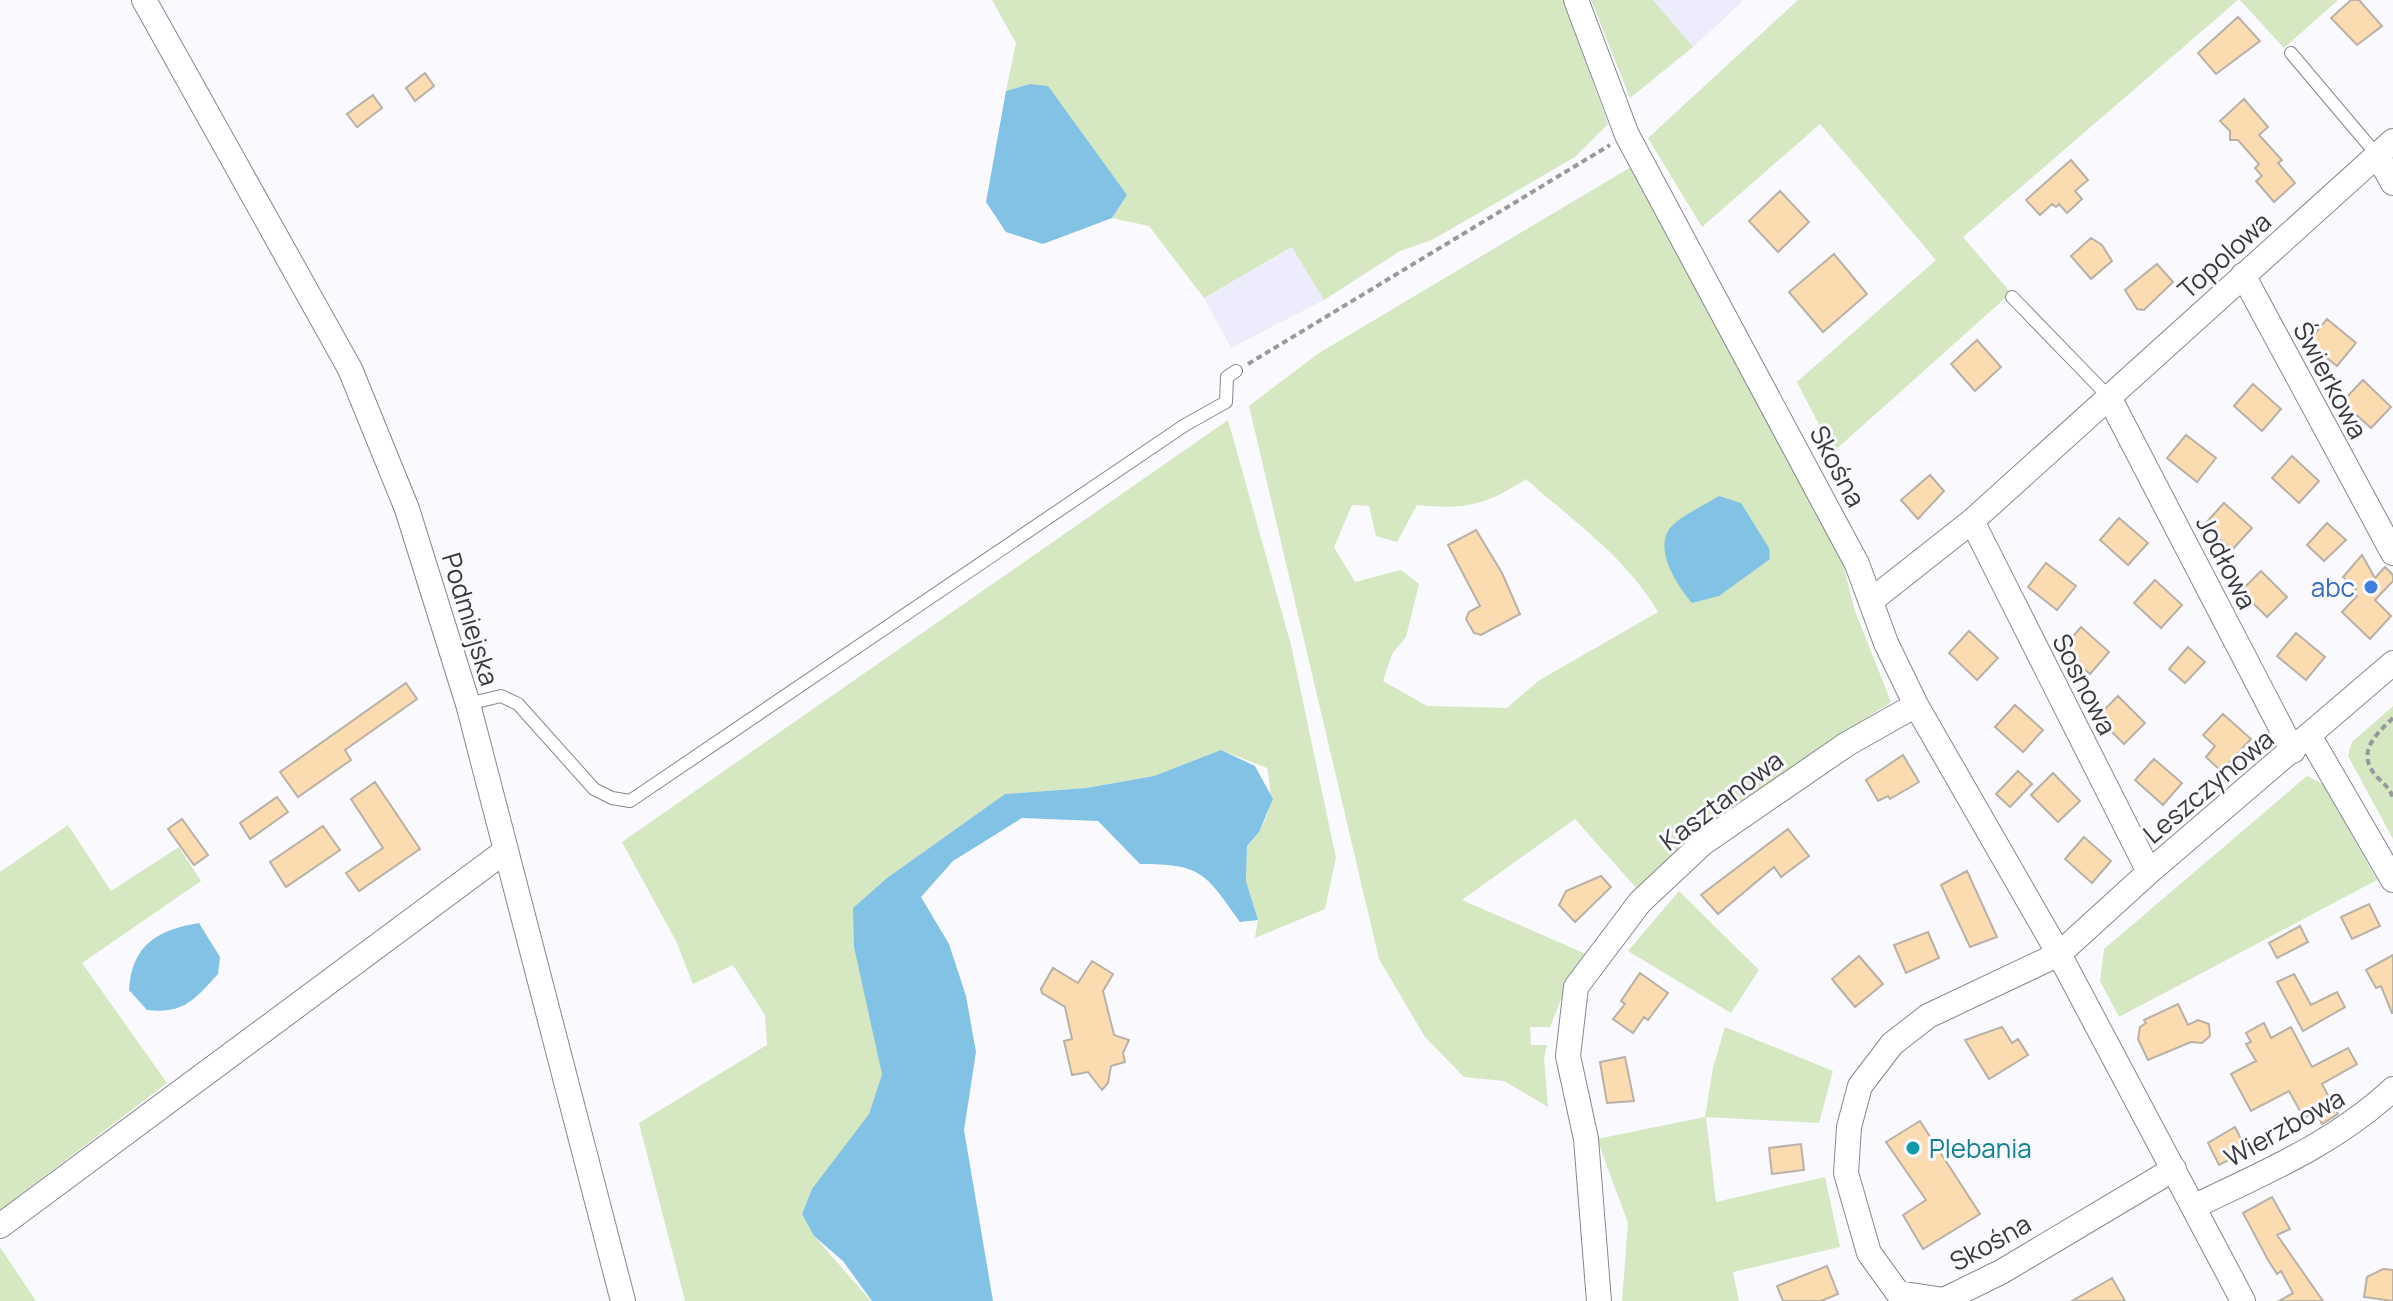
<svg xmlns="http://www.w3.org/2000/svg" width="2393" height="1301" viewBox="0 0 2393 1301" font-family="Manrope,sans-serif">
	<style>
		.built { fill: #edecfc }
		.green { fill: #d5e8c1; fill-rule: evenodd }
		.water { fill: #82c2e4 }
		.building { fill: #fbdcb1; stroke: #b9b1a7; stroke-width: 2 }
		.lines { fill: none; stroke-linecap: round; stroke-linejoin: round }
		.lane-casing { stroke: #878691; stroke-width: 14 }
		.street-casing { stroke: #878691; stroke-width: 26 }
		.path { stroke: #98989d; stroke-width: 4; stroke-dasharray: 6 4; stroke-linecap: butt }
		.lane { stroke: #fff; stroke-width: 12 }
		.street { stroke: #fff; stroke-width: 24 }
		.shop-dot { fill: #3f7fe0; stroke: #f9f9fe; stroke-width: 3 }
		.culture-dot { fill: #0f9aa8; stroke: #f9f9fe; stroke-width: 3 }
		.labels { text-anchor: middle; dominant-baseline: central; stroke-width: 6; stroke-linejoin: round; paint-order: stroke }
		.street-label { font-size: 26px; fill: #38383d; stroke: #f9f9fe }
		.shop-label { font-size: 26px; fill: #366cbe; stroke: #f9f9fe; text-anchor: end }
		.culture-label { font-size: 26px; fill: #0d838f; stroke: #f9f9fe; text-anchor: start }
	</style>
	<rect width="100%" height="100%" fill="#f9f9fe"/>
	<path class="built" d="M1653 0H1741L1743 1 1693 47Z
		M1293 247 1324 300 1231 348 1204 298Z"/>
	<path class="green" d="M992 0H1563L1608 124 1575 157 1432 240 1400 251 1324 300 1292 247 1204 298 1149 226 1112 218 1127 195 1030 84 1006 91 1016 43Z
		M1591 0H1653L1693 47 1630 98Z
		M1798 0H2238L1963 237 2011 293 1833 452 1797 382 1936 260 1820 124 1702 227 1648 138Z
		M2240 0H2338L2284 48Z
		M1631 167 1837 541 1855 611 1891 702 1750 795 1638 890 1575 819 1462 900 1586 954 1570 977 1550 1027H1530L1531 1045H1547L1544 1058 1548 1107 1504 1081 1464 1077 1425 1037 1379 959 1249 406 1319 353ZM1526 479C1573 521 1626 557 1658 612L1538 681 1507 708 1427 706 1383 681 1392 654 1406 637 1419 584 1401 570 1355 582 1334 547 1352 505 1369 506 1376 536 1397 542 1417 505C1464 510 1487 505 1526 479Z
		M1228 420 1291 645 1336 858 1325 909 1255 938 1258 920 1246 881 1247 846C1271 820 1274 801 1267 768L1221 750 1154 776 1086 788 1005 794 887 878 853 908 882 1074 869 1114 809 1197 802 1214 814 1236 871 1301H685L639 1123 767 1045 765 1015 733 965 693 984 676 941 622 842Z
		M2393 706V839L2348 756 2352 742Z
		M2307 776 2323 784 2377 880 2119 1017 2100 981 2104 949Z
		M68 825 111 891 179 847 201 881 82 963 167 1083 0 1210V872Z
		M1679 891 1759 970 1731 1013 1628 951Z
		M1725 1027 1833 1071 1819 1123 1706 1117 1716 1202 1825 1177 1840 1247 1733 1272 1739 1301H1622L1628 1223 1597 1139 1705 1117 1713 1068Z
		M0 1247 36 1301H0Z"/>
	<path class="water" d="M1030 84 1048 86 1127 195 1112 218 1043 244 1006 232 986 202 1006 91Z
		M1719 496 1741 503 1769 548 1770 559 1719 596 1692 603C1677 585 1649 544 1675 523 1688 512 1705 505 1719 496Z
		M1221 750 1255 766 1273 799 1259 832 1247 846 1246 881 1258 920 1240 922C1205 873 1202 864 1140 864L1098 821 1022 818 953 861 921 897 949 944 966 996 976 1052 964 1130 993 1301H872L843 1261 814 1236 802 1214 812 1189 869 1114 882 1074 854 947 853 908 887 878 1005 794 1086 788 1154 776Z
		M199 923 220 957 218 974C194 1000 184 1014 147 1010L129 990C132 945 157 930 199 923Z"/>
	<path class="building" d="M2351 0H2359L2382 26 2357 45 2331 18Z
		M2238 17 2260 41 2216 74 2198 53Z
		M425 73 434 86 415 101 406 88Z
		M373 95 382 108 357 127 347 114Z
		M2244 99 2268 127 2259 135 2282 160 2278 163 2295 183 2274 202 2256 181 2262 176 2255 168 2259 164 2238 140H2230V131L2220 121Z
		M2071 160 2088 180 2075 191 2082 199 2067 213 2059 204 2056 207 2052 204 2040 215 2026 200Z
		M1780 191 1809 222 1778 252 1749 221Z
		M2091 238 2102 245 2112 261 2091 279 2071 256Z
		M1834 254 1867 294 1823 332 1789 292Z
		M2157 264 2173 282 2144 310 2137 309 2125 290Z
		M2327 319 2356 343 2337 366 2308 343Z
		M1977 340 2001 367 1975 391 1951 364Z
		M2363 380 2391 407 2371 428 2342 402Z
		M2253 384 2281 409 2262 431 2234 406Z
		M2186 435 2216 458 2197 482 2167 458Z
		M2292 456 2319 481 2299 503 2272 478Z
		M1930 475 1944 491 1918 519 1901 500Z
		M2224 503 2252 528 2232 550 2204 525Z
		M2119 518 2148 543 2128 565 2100 540Z
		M2327 523 2346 540 2324 561 2307 545Z
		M1476 530 1502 573 1520 614 1481 635 1474 633 1466 619 1469 612 1480 606 1448 545Z
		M2362 555 2375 578 2385 567 2393 575V581L2375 600 2391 616 2370 639 2342 612 2357 596 2353 592 2356 589 2343 577Z
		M2046 563 2076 586 2057 610 2028 587Z
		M2261 571 2287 597 2267 617 2241 591Z
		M2155 580 2182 605 2161 628 2134 603Z
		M2081 627 2109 652 2090 674 2062 649Z
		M1969 631 1998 658 1977 680 1949 653Z
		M2296 633 2325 657 2306 680 2277 656Z
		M2188 647 2205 662 2185 683 2169 669Z
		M406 683 417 699 345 750 351 760 298 797 280 772Z
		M2118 696 2145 723 2124 744 2097 717Z
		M2015 705 2043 730 2023 752 1995 727Z
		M2223 714 2251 739 2221 771 2206 757 2215 746 2203 735Z
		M1903 755 1919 782 1890 799 1888 796 1878 801 1866 780Z
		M2154 759 2182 783 2163 805 2135 780Z
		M2018 771 2032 784 2010 807 1996 794Z
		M2053 773 2080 801 2058 822 2031 795Z
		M375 782 420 849 359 891 346 873 383 848 351 799Z
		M277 797 288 812 250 839 240 823Z
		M182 819 208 855 194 865 168 829Z
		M323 826 340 850 286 887 270 862Z
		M1788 829 1809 856 1781 877 1774 867 1718 914 1701 895Z
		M2084 837 2111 861 2092 883 2065 859Z
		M1967 871 1997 937 1970 947 1941 885Z
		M1601 876 1611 887 1575 922 1559 905 1566 891Z
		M2369 904 2380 926 2352 939 2341 917Z
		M2300 926 2308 942 2277 958 2269 943Z
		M1928 932 1939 958 1906 973 1894 945Z
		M2393 955V1013H2392L2381 986 2376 988 2366 970Z
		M1859 956 1883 984 1855 1007 1832 979Z
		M1092 961 1113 974 1103 991 1114 1035 1129 1040 1123 1053 1125 1062 1111 1066 1108 1083 1102 1090 1088 1072 1072 1075 1064 1041 1072 1039 1065 1007 1042 993 1041 989 1053 968 1078 983Z
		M1640 973 1668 993 1648 1020 1644 1017 1633 1033 1613 1019 1625 1004 1621 1001Z
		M2294 974 2311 1005 2337 992 2345 1007 2303 1031 2277 982Z
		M2178 1004 2188 1025 2198 1020 2209 1024 2210 1036 2202 1043 2191 1042 2148 1060 2138 1039 2140 1027 2146 1023 2144 1020Z
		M2264 1023 2271 1038 2291 1027 2312 1067 2348 1048 2357 1064 2322 1084 2338 1114 2322 1124 2316 1112 2304 1118 2289 1091 2251 1111 2231 1074 2256 1061 2246 1044 2251 1042 2246 1033Z
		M2002 1027 2012 1043 2018 1039 2028 1055 1989 1079 1965 1040Z
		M1625 1057 1634 1101 1607 1103 1600 1062Z
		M1920 1121 1980 1214 1923 1249 1903 1215 1926 1200 1886 1142Z
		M2235 1127 2247 1151 2219 1165 2208 1143Z
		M1801 1144 1804 1170 1772 1174 1769 1148Z
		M2272 1197 2290 1229 2277 1235 2323 1301H2279L2293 1293 2281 1271 2277 1274 2268 1260 2243 1213Z
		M1827 1266 1838 1294 1821 1301H1783L1777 1286Z
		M2383 1269 2393 1270V1301L2364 1297 2367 1277Z
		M2112 1278 2125 1301H2072Z"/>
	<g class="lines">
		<defs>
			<path id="lane" d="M2291 53 2377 155
				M2012 297 2110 398
				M468 704 501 696 518 704 594 789 612 798 630 801 1185 425 1226 402 1227 377 1236 371"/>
			<path id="street" d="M144 0 350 369 407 509 468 704 623 1301
				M1576 0 1627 135 1857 564 1886 643 1916 705 2059 954 2243 1301
				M2377 155 2393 183
				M2243 275 2393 553
				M2110 399 2293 751
				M1972 521 2149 872
				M1872 600 1972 521 2393 141
				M2310 737 2393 880
				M2174 1169 2001 1272 1944 1300 1898 1293 1869 1253 1846 1173 1849 1127 1860 1086 1892 1044 1928 1016 2059 954 2149 872 2393 663
				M2195 1206C2266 1172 2335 1143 2393 1089
				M0 1226 504 852
				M1599 1301 1586 1139 1568 1056 1576 987 1640 902 1703 843 1847 744 1916 705"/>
		</defs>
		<use href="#lane" class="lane-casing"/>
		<use href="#street" class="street-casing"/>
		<path class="path" d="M1248 364 1610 145
			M2393 718C2374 736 2355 754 2378 778 2386 786 2391 789 2393 800"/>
		<use href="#lane" class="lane"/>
		<use href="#street" class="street"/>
	</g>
	<circle class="shop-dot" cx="2371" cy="587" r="8"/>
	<circle class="culture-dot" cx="1913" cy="1148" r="8"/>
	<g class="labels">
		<g class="street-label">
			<text transform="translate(2224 255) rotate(-42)">Topolowa</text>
			<text transform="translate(2331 380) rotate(62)">Świerkowa</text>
			<text transform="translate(1838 466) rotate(62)">Skośna</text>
			<text transform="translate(2227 562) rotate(63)">Jodłowa</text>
			<text transform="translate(471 619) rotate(73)">Podmiejska</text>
			<text transform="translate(2085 684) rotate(63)">Sosnowa</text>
			<text transform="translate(2208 786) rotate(-40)">Leszczynowa</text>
			<text transform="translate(1721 800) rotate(-37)">Kasztanowa</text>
			<text transform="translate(2284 1127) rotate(-29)">Wierzbowa</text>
			<text transform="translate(1990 1242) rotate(-29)">Skośna</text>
		</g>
		<g class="shop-label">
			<text x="2355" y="587">abc</text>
		</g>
		<g class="culture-label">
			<text x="1929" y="1148">Plebania</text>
		</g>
	</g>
</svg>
